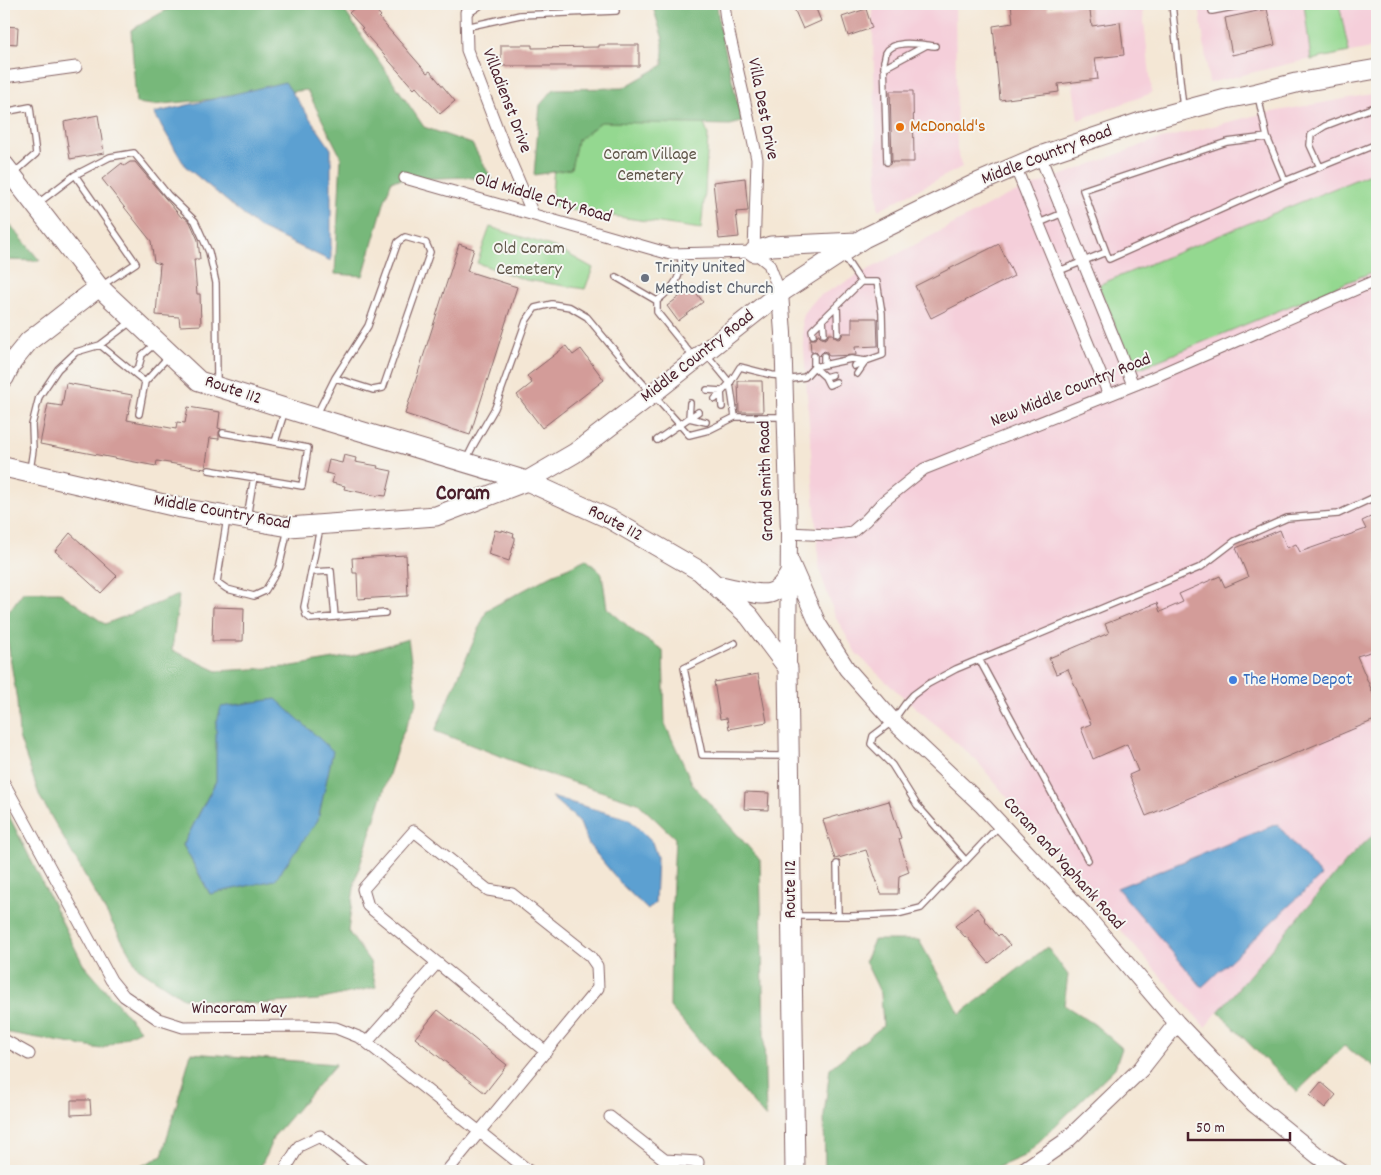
<svg xmlns="http://www.w3.org/2000/svg" width="1381" height="1175" viewBox="0 0 1381 1175" font-family="Dekko,sans-serif">
	<style>
		.built { fill: #f5cfda }
		.green { fill: #94d890; stroke: #6f7c5e }
		.forest { fill: #77b87a; stroke: #606c52; fill-rule: evenodd }
		.water { fill: #5ca0d1; stroke: #53607e }
		.building { fill: #d39c99 }
		.lines { fill: none; stroke-linecap: round; stroke-linejoin: round }
		.service-casing { stroke: #866566; stroke-width: 8 }
		.minor-casing { stroke: #866566; stroke-width: 13 }
		.secondary-casing { stroke: #866566; stroke-width: 18 }
		.primary-casing { stroke: #866566; stroke-width: 21 }
		.service { stroke: #fff; stroke-width: 5.5 }
		.minor { stroke: #fff; stroke-width: 11 }
		.secondary { stroke: #fff; stroke-width: 16 }
		.primary { stroke: #fff; stroke-width: 19 }
		.food-dot { fill: #e8710a; stroke: #f6f6f2; stroke-width: 2 }
		.worship-dot { fill: #6b7280; stroke: #f6f6f2; stroke-width: 2 }
		.shop-dot { fill: #3f7fe0; stroke: #f6f6f2; stroke-width: 2 }
		.labels { text-anchor: middle; dominant-baseline: central; stroke-width: 4; stroke-linejoin: round; paint-order: stroke }
		.street-label { font-size: 18px; fill: #4a1f2b; stroke: #f6f6f2 }
		.food-label { font-size: 18px; fill: #c56008; stroke: #f6f6f2; text-anchor: start }
		.park-label { font-size: 18px; fill: #605649; stroke: #f6f6f2 }
		.worship-label { font-size: 18px; fill: #5b616d; stroke: #f6f6f2; text-anchor: start }
		.shop-label { font-size: 18px; fill: #366cbe; stroke: #f6f6f2; text-anchor: start }
		.district-label { font-size: 22px; font-weight: bold; fill: #4a1f2b; stroke: #f6f6f2 }
	</style>
	<rect width="100%" height="100%" fill="#f6f6f2"/>
	<filter id="ink" filterUnits="userSpaceOnUse"><feTurbulence type="fractalNoise" baseFrequency=".02" numOctaves="2"/><feDisplacementMap in="SourceGraphic" scale="10" xChannelSelector="R" yChannelSelector="G"/><feConvolveMatrix kernelMatrix="1 2 1 2 8 2 1 2 1" color-interpolation-filters="sRGB"/></filter>
	<filter id="wash" filterUnits="userSpaceOnUse"><feTurbulence type="fractalNoise" baseFrequency=".0096" numOctaves="4" result="noise"/><feDisplacementMap in="SourceGraphic" scale="20" xChannelSelector="R" yChannelSelector="G"/><feGaussianBlur stdDeviation="1.12" result="paint"/><feColorMatrix in="noise" values="0 0 0 0 0 0 0 0 0 0 0 0 0 0 0 0 0 1.4 0 .05"/><feComposite in="paint" operator="in"/></filter>
	<g filter="url(#wash)">
		<rect width="100%" height="100%" fill="#f4e7d5"/>
		<path class="built" d="M872 4H955L957 150 962 167 878 210Z
			M1061 4H1142L1152 93 1078 120Z
			M1199 4H1377V47L1292 63 1209 83Z
			M1377 93V831L1349 858 1205 1027 1080 884 976 760 884 680 856 653 835 616 819 569 802 320 806 310 815 300 821 295 1004 197 1153 141 1261 114Z"/>
		<path class="green" d="M1304 4H1339L1349 52 1311 60Z
			M554 113 701 115 708 135 705 191 701 229 551 207 555 154Z
			M1377 171V270L1145 366 1140 368 1133 367 1098 285Z
			M490 227 557 248 593 268 585 289 526 280 477 263Z"/>
		<path class="forest" d="M177 4H340L424 127 472 144 493 181 466 177 392 180 385 200 363 276 335 274 341 157 307 90 153 105 136 103 131 30Z
			M652 4H717L719 24 742 122 730 125 601 122 577 141 571 169 534 175 540 105 554 89 623 88 663 65V39Z
			M4 217 40 261 4 260Z
			M586 559 602 574 607 608 637 634 663 650 665 724 693 785 760 860 766 1118 670 1007 671 925 675 838 638 803 544 773 435 731 487 610 550 576Z
			M23 592H59L105 624 179 595 172 650 217 671 287 667 352 656 408 639 417 701 400 740 355 881 348 931 370 962 376 987 318 1000 258 1004 183 998 138 968 40 797 19 737 17 701 4 618ZM216 781 210 894 183 845Z
			M4 806 83 964 140 1030 101 1049 4 1032Z
			M1377 831V1068L1344 1046 1297 1092 1218 1012 1349 858Z
			M874 940H919L960 1014 1047 947 1068 975 1064 1005 1094 1024 1122 1048 1115 1068 1024 1156 989 1171H825L824 1115 830 1068 883 1026 881 994 865 961Z
			M191 1053 336 1064 274 1136 259 1171H131L162 1156Z"/>
		<path class="water" d="M285 82 331 149V261L258 227 185 166 154 113Z
			M276 699 333 751 318 820 275 880 210 894 183 845 216 781V725L221 707Z
			M551 797 629 819 652 842 657 857 655 903 648 910 623 886 589 845 579 821Z
			M1277 824 1321 876 1202 987 1117 888Z"/>
		<g id="blocks">
			<path class="building" d="M359 4H370L381 16 379 18 427 73 430 71 455 101 440 114 416 87 414 89 361 29 363 28 349 13Z
				M792 4H814L821 21 803 29Z
				M1011 4H1048V9L1089 4 1092 26 1120 22 1124 55 1095 58 1098 79 1058 84 1059 92 1000 100 993 26 1013 23Z
				M866 9 872 28 848 36 842 17Z
				M1267 9 1275 45 1232 55 1225 18Z
				M4 26 18 27 17 44 4 43Z
				M501 45H532V48L599 47V45H639V66H501Z
				M890 91H913L914 162H892Z
				M98 115 104 153 70 159 64 122Z
				M130 162H135L165 198 182 218 183 216 190 222 198 240 200 259H194L197 294H200L201 325 180 326 179 317 156 315 160 264 154 262 151 241 102 179 122 163 124 166Z
				M745 178 748 211 736 212 739 237 719 239 713 182Z
				M459 244 474 249 467 271 517 287 470 435 405 414Z
				M999 244 1014 276 931 318 915 286Z
				M692 287 703 302 678 321 667 306Z
				M852 318H877L878 346 855 347 856 355 829 356 827 352 824 351 819 356 816 352H811L810 339H816L818 334H819L820 337 824 339 827 338 829 334H833L834 337 838 339 841 338 843 333H852Z
				M566 346 573 355 581 349 604 380 542 428 517 395 532 383 527 376Z
				M738 381H762L763 412H739Z
				M66 383 132 395 127 420 176 429 177 422 185 423 188 407 220 412 218 428 221 429 219 432V439L210 438 205 469 157 461 156 466 40 444 48 404 62 406Z
				M344 455 356 458 355 462 378 466 377 468 392 471 386 496 378 495V496L344 489 345 486 332 483 334 475 326 473 329 460 342 463Z
				M1377 514V650L1357 656 1377 703V719L1146 816 1129 775 1138 771 1127 744 1093 759 1081 728 1091 724 1068 669 1056 674 1049 658 1109 633 1105 624 1157 603 1160 612 1183 602 1179 594 1220 576 1225 587 1248 577 1236 548 1280 530 1287 548 1296 544 1300 552 1366 529 1362 521Z
				M495 530 502 532V530L514 534 513 537H515V540L509 561 488 554Z
				M70 533 117 576 101 593 55 551Z
				M406 555 408 596 358 599 357 573H353L352 558Z
				M213 607 244 608 243 641H212Z
				M758 674 767 722 729 729 727 718 720 719 714 682Z
				M745 792 769 793 768 810 744 809Z
				M889 801 901 838 899 839 909 872 899 876 898 894H881L866 850 835 859 823 820Z
				M977 908 985 918 984 919 998 936 1000 934 1010 945 989 963 966 936 965 937 955 926Z
				M438 1010 507 1065 485 1093 415 1038Z
				M1321 1082 1336 1095 1325 1108 1310 1095Z
				M71 1100H90L91 1114 71 1115Z"/>
		</g>
	</g>
	<g filter="url(#ink)">
		<use href="#blocks" fill-opacity="0" stroke="#866566" stroke-width="1"/>
		<g class="lines">
			<defs>
				<path id="service" d="M1172 4 1183 108
					M1212 11 1249 4
					M466 27 520 15 616 11
					M884 68 925 46
					M4 112 30 107 36 154 14 173
					M887 162 884 61C885 59 885 56 886 53 894 38 921 45 935 46
					M1320 167 1310 145 1311 135 1325 126 1377 106
					M75 175 110 157 134 153 168 195 195 221 209 252 216 283 217 383
					M1285 181 1377 144
					M37 204 75 175 136 263 101 286
					M1039 223 1063 213
					M1106 252 1109 259 1285 181 1267 137 1258 96
					M681 254C682 278 675 286 657 301V312L694 358
					M1059 271 1106 252 1083 190 1227 142 1267 137
					M616 277 657 301
					M837 306 838 334
					M823 319 824 334
					M813 335 812 330 861 282
					M100 345 145 382 139 414
					M707 355 730 383 715 399
					M814 356V367L825 377 829 385 836 382
					M824 356V365
					M854 366 865 361
					M133 372 139 366 142 355 156 343
					M857 374 866 361
					M825 377 832 375
					M786 380 805 377 814 367 851 359 866 361 883 355 882 313 877 282H861L843 255
					M145 382 169 356
					M707 390 721 391 722 407
					M698 412 689 418 706 422
					M316 416 335 378 368 326 398 242 405 237 426 243 430 252 383 388 373 390 335 378
					M735 417H783
					M223 433 275 442 285 410
					M657 440 689 418 690 403
					M466 460 473 446 495 408 526 321 535 308 552 304 570 307 587 317 630 369 689 435 709 430 735 417 730 383 740 367 772 375 782 376
					M30 470 33 450 32 425 39 397 58 369 76 352 100 345 132 321
					M209 470 302 486 308 448 275 442
					M247 517 254 477
					M227 518 217 582 227 589 254 596 265 591 279 568 288 529
					M320 528 304 607 306 615 311 619 385 613
					M311 572 331 571 335 617
					M735 643 684 668 702 755 788 756
					M979 659 1088 860
					M966 861 917 805 892 765 871 744 873 736 893 721 905 704 913 695 928 684 956 669 1201 567 1235 541 1287 518 1338 514 1377 496
					M837 864 838 916
					M793 916H852L897 914 921 908 1000 825"/>
				<path id="minor" d="M478 4 466 12 467 50 505 149 533 214
					M724 4 726 20 744 98 757 159 754 252
					M4 77 76 67
					M1040 156 1133 385
					M1015 166 1109 395
					M405 178 670 254 754 252 769 264 780 293
					M789 533 829 535 852 532 866 520 884 501 924 469 1154 377 1377 280
					M4 783 111 980 124 996 158 1019 183 1027 308 1026 336 1028 361 1038 529 1171
					M4 1040 29 1054
					M367 1042 437 963
					M610 1117 665 1160 698 1162 697 1171
					M284 1171 299 1146 320 1136 365 1171
					M447 1171 598 988 597 966 590 956 512 894 488 890 414 831 363 889 368 906 546 1052"/>
				<path id="secondary" d="M780 293 783 333 789 533 788 668
					M789 558 818 624 847 669 893 721 983 806 1084 914 1177 1023 1254 1104 1318 1156 1340 1171
					M1023 1171 1065 1142 1141 1069 1177 1023"/>
				<path id="primary" d="M4 165 99 287 199 381 307 415 527 481 610 519 700 571 749 616 788 668 795 1171
					M754 252 771 246 856 242
					M4 378 12 362 29 341 99 287
					M4 467 181 508 289 527 436 516 527 481 575 453 652 394 780 293 864 238 975 184 1040 156 1141 122 1226 99 1257 93 1296 83 1377 69
					M716 585C725 587 734 589 744 591 766 596 776 597 789 575"/>
			</defs>
			<use href="#service" class="service-casing"/>
			<use href="#minor" class="minor-casing"/>
			<use href="#secondary" class="secondary-casing"/>
			<use href="#primary" class="primary-casing"/>
			<use href="#service" class="service"/>
			<use href="#minor" class="minor"/>
			<use href="#secondary" class="secondary"/>
			<use href="#primary" class="primary"/>
		</g>
	</g>
	<circle class="food-dot" cx="900" cy="127" r="5"/>
	<circle class="worship-dot" cx="645" cy="278" r="5"/>
	<circle class="shop-dot" cx="1233" cy="680" r="5"/>
	<g class="labels">
		<g class="street-label">
			<text transform="translate(506 101) rotate(69)">Villadienst Drive</text>
			<text transform="translate(762 109) rotate(79)">Villa Dest Drive</text>
			<text transform="translate(1047 156) rotate(-21)">Middle Country Road</text>
			<text transform="translate(543 199) rotate(16)">Old Middle Crty Road</text>
			<text transform="translate(698 357) rotate(-38)">Middle Country Road</text>
			<text transform="translate(233 391) rotate(19)">Route 112</text>
			<text transform="translate(1071 391) rotate(-22)">New Middle Country Road</text>
			<text transform="translate(767 481) rotate(-92)">Grand Smith Road</text>
			<text transform="translate(222 513) rotate(10)">Middle Country Road</text>
			<text transform="translate(615 524) rotate(28)">Route 112</text>
			<text transform="translate(1063 864) rotate(48)">Coram and Yaphank Road</text>
			<text transform="translate(791 889) rotate(-90)">Route 112</text>
			<text x="239" y="1009">Wincoram Way</text>
		</g>
		<g class="food-label">
			<text x="910" y="127">McDonald's</text>
		</g>
		<g class="park-label">
			<text x="650" y="155">Coram Village<tspan x="650" dy="21">Cemetery</tspan></text>
			<text x="529" y="249">Old Coram<tspan x="529" dy="21">Cemetery</tspan></text>
		</g>
		<g class="worship-label">
			<text x="655" y="268">Trinity United<tspan x="655" dy="21">Methodist Church</tspan></text>
		</g>
		<g class="shop-label">
			<text x="1243" y="680">The Home Depot</text>
		</g>
		<g class="district-label">
			<text x="463" y="494">Coram</text>
		</g>
	</g>
	<rect width="1381" height="1175" fill="none" stroke="#f6f6f2" stroke-width="20"/>
	<path d="M1188 1132v8h102v-8" fill="none" stroke="#4a1f2b" stroke-width="2.5"/>
	<text x="1196" y="1132" font-size="15" fill="#4a1f2b" stroke="#f6f6f2" stroke-width="4" paint-order="stroke">50 m</text>
</svg>
